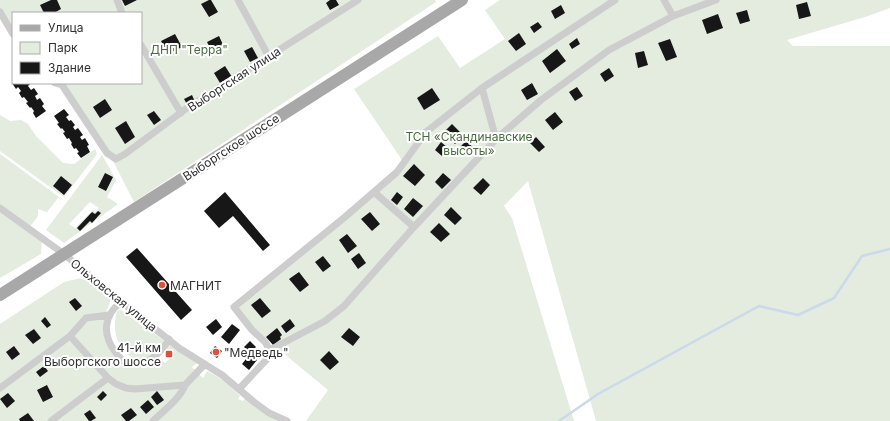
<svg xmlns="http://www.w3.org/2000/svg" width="890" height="421" viewBox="0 0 890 421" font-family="Inter,sans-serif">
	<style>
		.green { fill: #e3ecdf; fill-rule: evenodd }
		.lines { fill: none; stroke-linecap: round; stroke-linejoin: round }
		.stream { stroke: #ccd8eb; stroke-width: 2.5 }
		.building { fill: #171717 }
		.street { stroke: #cdcdcd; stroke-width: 7 }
		.primary { stroke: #a8a8a8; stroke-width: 12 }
		.poi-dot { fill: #de523b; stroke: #fff; stroke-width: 1.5 }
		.labels { text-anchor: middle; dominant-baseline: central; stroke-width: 4; stroke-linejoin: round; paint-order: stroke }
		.park-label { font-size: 12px; fill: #4a6a3f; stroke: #fff }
		.street-label { font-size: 12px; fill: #303030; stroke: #fff }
		.poi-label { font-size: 12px; fill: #303030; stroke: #fff; text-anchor: start }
	</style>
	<rect width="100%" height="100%" fill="#fff"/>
	<path class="green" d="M0 0H435L436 2 134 202 110 155 63 85 55 83H141V13H13V34L0 12Z
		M500 0H890V8L865 17 787 40 793 46H890V421H596L528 181 504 206 512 218 574 421H306L328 390 282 352 273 342 252 330 234 307 404 163 354 89 438 36 460 68 505 39 485 10Z
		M0 115 10 121 21 120 28 124 36 136 63 163 74 164 95 149 97 154 64 197 0 151Z
		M0 154 59 197 47 212 38 209V216L29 228 42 238 41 254 0 278Z
		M102 155 116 180 107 197 118 204 64 243 46 230ZM90 202 99 208 95 212 93 210 75 228 69 224Z
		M81 278C92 283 105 288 111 299L104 318V330L126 365 157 356 165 363 173 355 166 347 169 345 197 363 192 367 203 378 207 371C220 377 230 386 240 396L238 399 243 401 245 398 287 421H0V324L64 282Z
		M121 310 163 340C162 353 150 359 139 362 118 351 111 334 117 311Z"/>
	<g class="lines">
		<path class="stream" d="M559 421 598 394 759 306 798 315 834 298 862 256 890 249"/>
	</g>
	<path class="building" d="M51 0H57L61 9 54 13H44L40 5Z
		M122 0H137L125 6Z
		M209 0H211L218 12 209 17 201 4Z
		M330 0H336L339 5 330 10 326 3Z
		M807 2 811 16 799 19 796 5Z
		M561 5 565 13 555 19 551 11Z
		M747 10 750 21 740 24 736 13Z
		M718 14 723 28 707 34 702 20Z
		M538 22 542 27 534 33 530 27Z
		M519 33 526 44 516 51 508 41Z
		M175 34 182 47 168 54 161 41Z
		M219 36 225 49 213 54 207 42Z
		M577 38 580 44 572 49 569 44Z
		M670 39 677 57 666 61 658 43Z
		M252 47 258 58 250 62 244 51Z
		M557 49 566 61 550 73 542 61Z
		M644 51 648 65 638 68 635 53Z
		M225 66 232 77 220 83 214 73Z
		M609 68 614 76 605 82 600 74Z
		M12 83H29L30 84 28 86 31 90 34 88 38 94 35 96 37 100 40 98 44 104 42 106 46 111 36 118 33 113 34 111 31 107 30 108 26 103 28 102 24 97 22 98 19 93 21 91 18 87 16 89Z
		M532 83 538 94 527 100 521 90Z
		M577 87 583 96 575 101 569 92Z
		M432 88 440 100 424 110 417 98Z
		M192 95 195 102 188 106 184 99Z
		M105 99 112 110 100 118 93 107Z
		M64 109 69 115 66 117 69 121 71 120 75 125 73 127 75 130 78 128 83 135 80 137 82 140 85 138 89 145 87 146 90 152 81 158 77 153 79 152 76 148 74 149 71 144 72 143 69 138 67 139 63 133 65 132 62 128 61 129 57 124 59 123 54 116Z
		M154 111 161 120 154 125 147 115Z
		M555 112 563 122 553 130 545 120Z
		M126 121 135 137 125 144 115 128Z
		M452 124 464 136 455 144 444 132Z
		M536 137 545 147 539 152 530 143Z
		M466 141 475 149 469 156 459 148Z
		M441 142 448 148 442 156 435 150Z
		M414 164 425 175 415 186 403 176Z
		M105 173 113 177 106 191 98 187Z
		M443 173 451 180 442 189 435 182Z
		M61 176 72 185 64 195 53 186Z
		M483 178 490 185 481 195 473 188Z
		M225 192 270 245 263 251 233 216 219 228 204 211Z
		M397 192 403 197 397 205 391 200Z
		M413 198 423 206 413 217 404 209Z
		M451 207 462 218 455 225 444 215Z
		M98 211 101 213 92 223 90 221 80 231 77 228 92 212 95 214Z
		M370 212 380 224 372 231 361 219Z
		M439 223 450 234 441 242 430 232Z
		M347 234 357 246 348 253 339 240Z
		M137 248 192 310 181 320 126 257Z
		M359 253 366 263 358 269 351 259Z
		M323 256 331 266 323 272 315 262Z
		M299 272 309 285 300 292 289 279Z
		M75 298 82 306 76 311 69 302Z
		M260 298 271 311 262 318 251 305Z
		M45 317 51 325 47 328 41 321Z
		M216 319 222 327 213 335 206 327Z
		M290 319 295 326 286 333 281 326Z
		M232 324 240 330 229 344 221 337Z
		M277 328 282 335 280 337 281 339 273 345 266 337Z
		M349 328 360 337 353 346 341 337Z
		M34 329 41 338 33 344 25 335Z
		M250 341 256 347 250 353 244 347Z
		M14 346 20 354 12 360 6 352Z
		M215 346 222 351 217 358 210 353Z
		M329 351 339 362 330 370 320 360Z
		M250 354 257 360 249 370 242 364Z
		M44 366 48 371 40 377 36 372Z
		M47 385 53 397 43 402 37 390Z
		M103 391 107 395 101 401 97 397Z
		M157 391 164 400 157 405 151 397Z
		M8 393 15 401 7 408 0 399Z
		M148 400 154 407 146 414 140 407Z
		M131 408 137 415 129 421H126L121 415Z
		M90 410 96 418 91 421H89L84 414Z
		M28 413 34 421H20L19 419Z"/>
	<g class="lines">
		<path class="street" d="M117 0 122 13
			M238 0 269 57
			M664 0 673 16
			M0 12 13 34
			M141 45 181 113
			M55 83 62 85 107 153 116 159 125 154 187 108 358 0
			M482 88 496 139
			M374 192 414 227
			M0 208 64 254 114 296 179 348 222 375 254 402 269 413 287 421
			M121 302C103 316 102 335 116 353 119 356 123 362 127 363 129 364 131 363 133 364 150 364 161 353 169 339
			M70 336 108 378 116 384 126 388 135 389 185 385
			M270 350 325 321 344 306 414 227 496 139 541 100 609 50 673 16 716 0
			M0 388 70 336 86 318 109 315
			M239 389 268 358 270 350 265 342 252 330 234 307 345 217 397 172 426 132 482 88 615 0
			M51 421 108 378
			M153 421C163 411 180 399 185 385L205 364"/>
		<path class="primary" d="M0 295 462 0"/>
	</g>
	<g class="poi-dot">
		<circle cx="162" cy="285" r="4"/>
		<circle cx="216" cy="352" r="4"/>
		<rect x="165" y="350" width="8" height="8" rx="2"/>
	</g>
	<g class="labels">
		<g class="park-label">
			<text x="189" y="49">ДНП "Терра"</text>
			<text x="469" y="136">ТСН «Скандинавские<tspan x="469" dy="14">высоты»</tspan></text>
		</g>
		<g class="street-label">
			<text transform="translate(234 79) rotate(-33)">Выборгская улица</text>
			<text transform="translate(231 147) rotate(-33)">Выборгское шоссе</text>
			<text transform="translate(114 295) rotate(39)">Ольховская улица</text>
		</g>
		<g class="poi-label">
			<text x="170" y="285">МАГНИТ</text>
			<text x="161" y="347" text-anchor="end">41-й км<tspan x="161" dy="14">Выборгского шоссе</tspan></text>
			<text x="224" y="352">"Медведь"</text>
		</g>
	</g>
	<rect x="12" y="12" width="130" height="72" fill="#ffffff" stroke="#acacac"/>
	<rect x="20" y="25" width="20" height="6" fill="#a8a8a8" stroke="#acacac"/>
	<text x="48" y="32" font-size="12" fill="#303030">Улица</text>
	<rect x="20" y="42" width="20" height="12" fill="#e3ecdf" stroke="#acacac"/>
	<text x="48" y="52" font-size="12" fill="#303030">Парк</text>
	<rect x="20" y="62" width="20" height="12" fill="#171717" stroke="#acacac"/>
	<text x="48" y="72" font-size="12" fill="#303030">Здание</text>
</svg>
